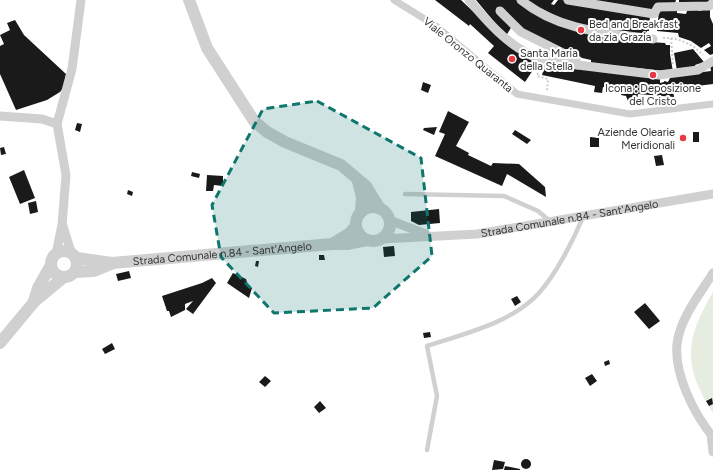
<svg xmlns="http://www.w3.org/2000/svg" width="713" height="470" viewBox="0 0 713 470" font-family="Figtree,sans-serif">
	<style>
		.green { fill: #e6ecdf }
		.building { fill: #1a1a1a }
		.lines { fill: none; stroke-linecap: round; stroke-linejoin: round }
		.path { stroke: #cdcdcd; stroke-width: 2; stroke-dasharray: 2 2; stroke-linecap: butt }
		.service { stroke: #d0d0d0; stroke-width: 4.5 }
		.pedestrian { stroke: #d0d0d0; stroke-width: 7 }
		.minor { stroke: #d0d0d0; stroke-width: 9 }
		.tertiary { stroke: #d0d0d0; stroke-width: 12 }
		.marked { fill: #0f766e; fill-opacity: 0.2; stroke: #0f766e; stroke-width: 3; stroke-dasharray: 8 5; stroke-linejoin: round }
		.poi-dot { fill: #e63946; stroke: #fff; stroke-width: 1.5 }
		.labels { text-anchor: middle; dominant-baseline: central; stroke-width: 4; stroke-linejoin: round; paint-order: stroke }
		.poi-label { font-size: 11px; fill: #333; stroke: #fff; text-anchor: start }
		.street-label { font-size: 11px; fill: #333; stroke: #fff }
	</style>
	<rect width="100%" height="100%" fill="#fff"/>
	<path class="green" d="M713 292V413C682 365 685 340 713 292Z"/>
	<path class="building" d="M435 0H461L507 44 537 64 525 82 488 53 494 46 470 24 469 26Z
		M476 0H519L553 22 649 42 665 43 666 45H670V54L673 72 591 63V60L582 58 576 54 563 52 530 35 499 7 496 8 512 26 506 36Z
		M524 0H554L551 4 554 5 558 0H562L650 16 649 31H647L645 38 576 26Z
		M584 0H676L675 3 667 6 655 4 653 12Z
		M679 0H709V4L679 2Z
		M710 7V17L713 24V54L710 55 704 50 711 46 709 43 701 48 691 41 679 37 678 33 657 31 659 10 677 9V13L686 14 688 8 701 11 702 8Z
		M15 20 24 35 66 74 64 87 60 92 47 100 16 110 0 74V46L4 44 0 35 10 30 7 23Z
		M693 49 704 62 695 65 696 67 677 71 674 53Z
		M713 64V84L673 89 674 97 638 94 637 100 632 102 628 101 626 96 621 95 622 91 603 87 602 93 594 92 595 86 542 75 545 65 660 76V83L664 82V81L668 82 671 76 711 71 710 65Z
		M423 82 431 85 428 93 421 90Z
		M448 111 469 122 456 146 469 153 468 155 491 166 493 163 519 164 545 187 546 197 507 174 502 186 435 156 445 134 439 132Z
		M77 123 82 124 80 132 75 130Z
		M437 127 434 135 423 130 424 128Z
		M515 130 531 140 527 144 512 134Z
		M693 132H699V142H693Z
		M590 137 599 138V147H590Z
		M4 147 6 154 1 155 0 148Z
		M662 155 664 165 656 166 654 156Z
		M24 170 35 198 20 204 9 177Z
		M192 172 200 174 199 178 191 176Z
		M207 175 223 176V186L214 185 213 191H206Z
		M128 190 133 192 132 196 127 194Z
		M36 201 38 212 30 214 28 203Z
		M439 209 440 223 419 225 411 221V212Z
		M394 246 395 256 384 257 383 247Z
		M319 255H324L325 260H319Z
		M256 261H259L258 267 255 266Z
		M129 271 131 278 118 281 116 274Z
		M233 273 246 279 248 285 252 288 249 298 227 283Z
		M212 278 216 283 193 314 186 309 193 301 185 304V310L171 317 169 311H167L162 296 202 283Z
		M517 296 521 302 515 306 511 299Z
		M645 303 660 321 649 329 634 312Z
		M430 332 431 337 424 338 423 333Z
		M112 343 115 349 105 354 102 349Z
		M609 360 610 364 605 366 604 362Z
		M592 374 597 381 590 386 585 378Z
		M265 376 271 381 265 387 259 382Z
		M712 398 713 404 709 406 706 401Z
		M320 401 326 408 319 413 314 407Z
		M521 464a5 5 0 1 1 10 0a5 5 0 1 1-10 0Z
		M494 460 505 462 503 469 492 470Z
		M505 466 520 469V470H504Z"/>
	<g class="lines">
		<path class="path" d="M663 38C677 37 693 44 703 55
			M671 38 673 64
			M539 69 537 76 548 79 547 91"/>
		<path class="service" d="M405 194 504 196 538 211 550 221
			M427 450 437 396 427 346C463 334 512 323 539 293 556 274 573 241 583 217"/>
		<path class="pedestrian" d="M394 0 436 26 517 94 630 114 713 104"/>
		<g class="minor">
			<path d="M469 0C490 25 513 51 545 61L659 75 698 70 713 61"/>
			<path d="M521 0C559 31 606 33 653 39"/>
			<path d="M568 0 654 14 658 7 709 6 713 3"/>
			<path d="M500 11 521 32 575 59 578 65"/>
			<path d="M0 116 42 119 57 124"/>
			<path d="M389 220 426 234"/>
			<path d="M63 226 71 252"/>
			<path id="s1" d="M382 239 477 234 713 194"/>
			<path d="M56 254 62 225 66 175 57 124 72 69 81 0"/>
			<path d="M713 273C700 294 680 318 677 344 674 374 694 414 713 437"/>
			<path d="M711 434 713 452"/>
		</g>
		<g class="tertiary">
			<path d="M189 0 207 48 254 121 267 132 285 142 341 165 366 186 380 209"/>
			<path d="M358 181 362 197 361 212"/>
			<circle cx="373" cy="224" r="17"/>
			<path d="M332 244 350 233 356 226"/>
			<circle cx="64" cy="264" r="13"/>
			<path id="s2" d="M77 258 112 263 332 244H347L367 240"/>
			<path d="M75 272 94 271 111 264"/>
			<path d="M34 301 38 288 51 265"/>
			<path d="M0 343 34 302 64 277"/>
		</g>
	</g>
	<path class="marked" d="M317 101 421 158 432 256 373 308 274 313 221 257 212 205 263 109Z"/>
	<g class="poi-dot">
		<circle cx="581" cy="30" r="4"/>
		<circle cx="512" cy="59" r="4"/>
		<circle cx="653" cy="75" r="4"/>
		<circle cx="683" cy="138" r="4"/>
	</g>
	<g class="labels">
		<g class="poi-label">
			<text x="589" y="24">Bed and Breakfast<tspan x="589" dy="13">da zia Grazia</tspan></text>
			<text x="520" y="53">Santa Maria<tspan x="520" dy="13">della Stella</tspan></text>
			<text x="653" y="88" text-anchor="middle">Icona : Deposizione<tspan x="653" dy="13">del Cristo</tspan></text>
			<text x="675" y="132" text-anchor="end">Aziende Olearie<tspan x="675" dy="13">Meridionali</tspan></text>
		</g>
		<g class="street-label">
			<text transform="translate(468 55) rotate(39)">Viale Oronzo Quaranta</text>
			<text stroke="none"><textPath href="#s1" startOffset="189">Strada Comunale n.84 - Sant'Angelo</textPath></text>
			<text stroke="none"><textPath href="#s2" startOffset="146">Strada Comunale n.84 - Sant'Angelo</textPath></text>
		</g>
	</g>
</svg>
